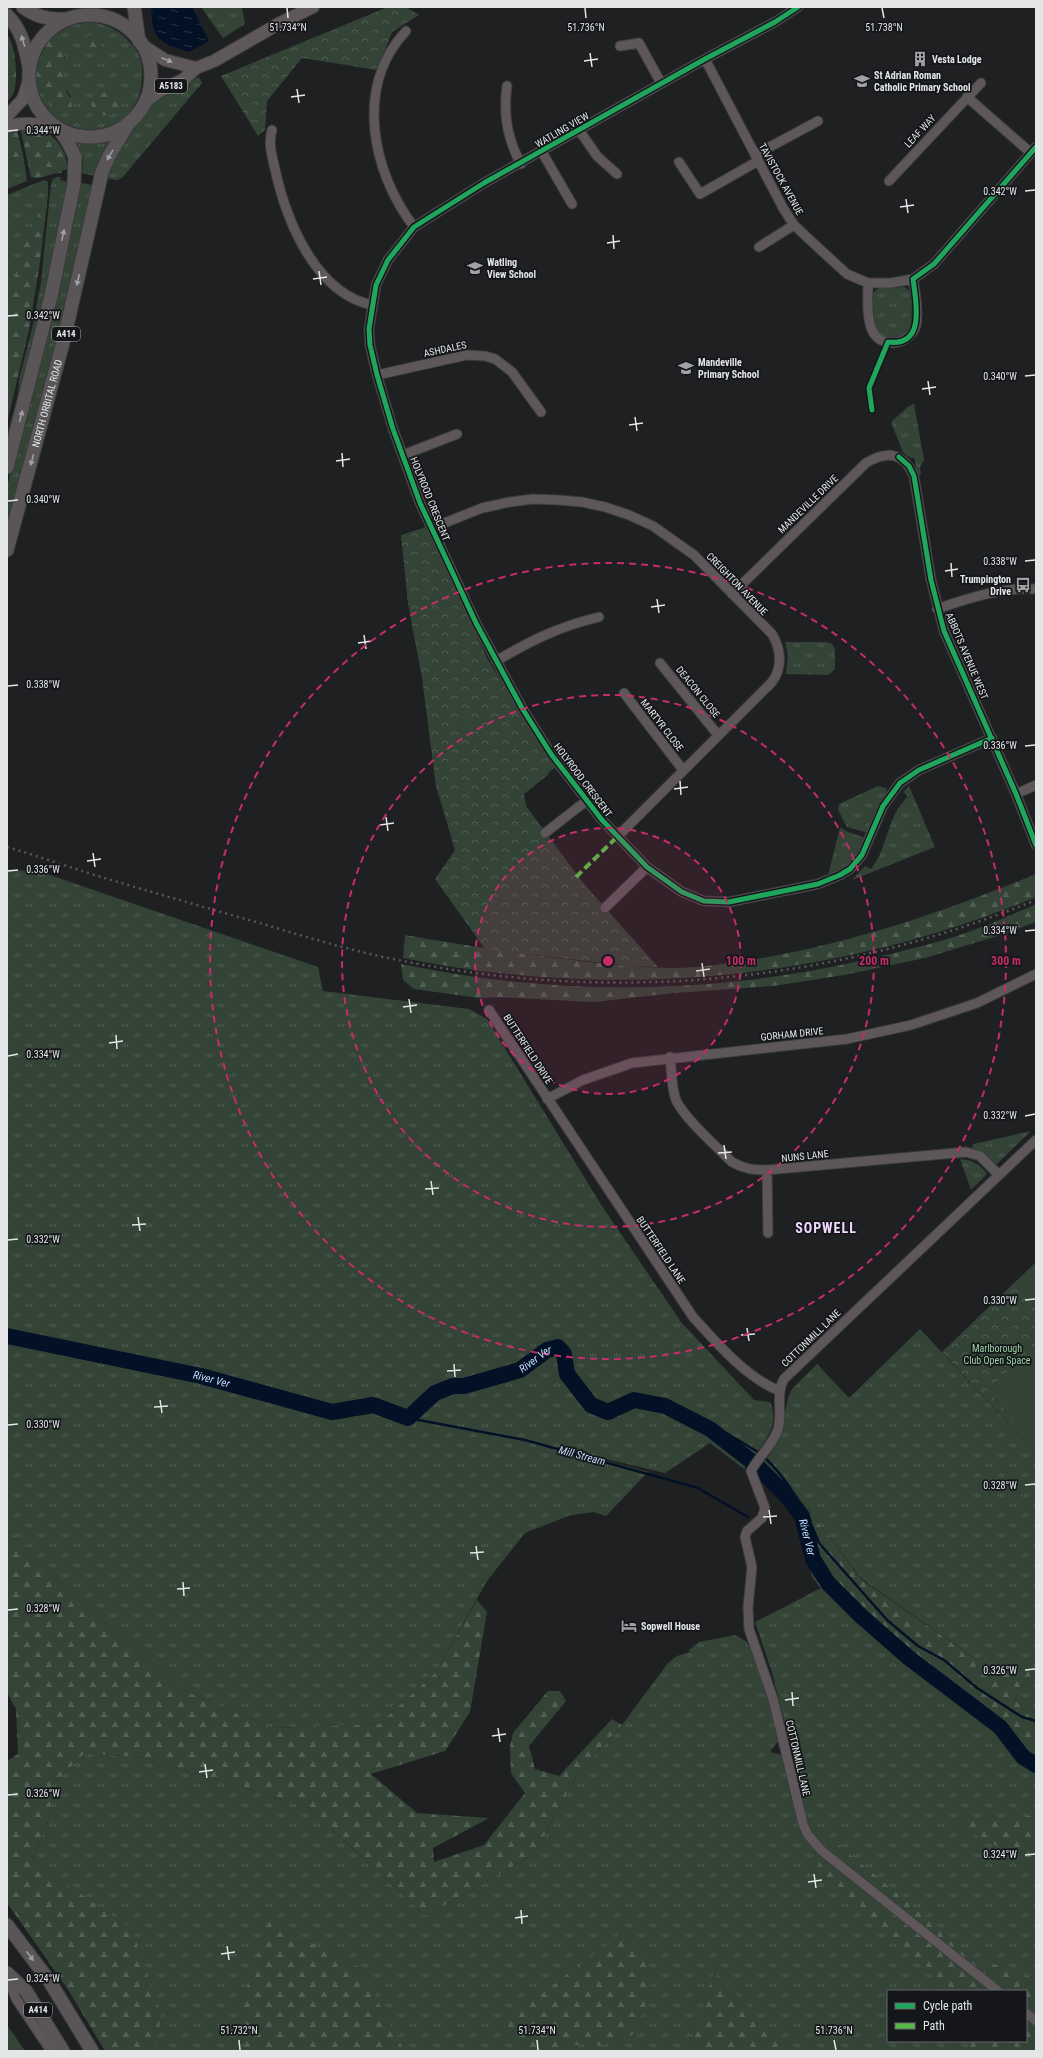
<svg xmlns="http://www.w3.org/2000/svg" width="1043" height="2058" viewBox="0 0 1043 2058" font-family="'Roboto Condensed',sans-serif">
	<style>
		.grass { fill: url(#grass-tufts); fill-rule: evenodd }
		.forest { fill: url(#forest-firs) }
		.park { fill: url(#park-crowns) }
		.pitch { fill: #334336 }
		.water { fill: url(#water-ripples) }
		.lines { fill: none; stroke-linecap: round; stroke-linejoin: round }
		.stream { stroke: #031126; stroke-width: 2.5 }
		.river { stroke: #031126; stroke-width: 16 }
		.minor-casing { stroke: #3b3c3d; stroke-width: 11 }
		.major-casing { stroke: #3b3c3d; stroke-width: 14 }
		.highway-casing { stroke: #3b3c3d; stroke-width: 15 }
		.minor { stroke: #5d5759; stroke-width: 9 }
		.major { stroke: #5e585a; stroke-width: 12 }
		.highway { stroke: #5a5658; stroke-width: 13 }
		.rail { stroke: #585758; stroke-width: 2.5; stroke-dasharray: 2 4; stroke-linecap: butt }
		.quiet { stroke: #58b947; stroke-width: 4; stroke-dasharray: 8 4; stroke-linecap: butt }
		.cycleway-casing { stroke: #141619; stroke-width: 8 }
		.cycleway { stroke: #20a55d; stroke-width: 5 }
		.oneway { fill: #9f9ea0 }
		.oneway2 { fill: #a19fa1 }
		.ticks { fill: none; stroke: #e4e6e8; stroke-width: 1.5 }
		.ring { fill: none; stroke: #c52d69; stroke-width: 2; stroke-dasharray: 7 5 }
		.labels { text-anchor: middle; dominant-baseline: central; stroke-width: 3.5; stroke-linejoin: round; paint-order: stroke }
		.shield { fill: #141619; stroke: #a6a8aa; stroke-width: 1 }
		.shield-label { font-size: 9px; font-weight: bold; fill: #e4e6e8 }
		.poi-label { font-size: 10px; font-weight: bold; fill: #e4e6e8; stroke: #141619; text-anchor: start }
		.street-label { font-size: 10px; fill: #e4e6e8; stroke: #141619 }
		.park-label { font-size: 10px; fill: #9dd4a5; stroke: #141619 }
		.water-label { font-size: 11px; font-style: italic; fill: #bfd8f8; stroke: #141619 }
		.district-label { font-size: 14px; font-weight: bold; letter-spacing: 1px; fill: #efd7ff; stroke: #141619 }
		.ticks-label { font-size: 10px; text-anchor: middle; fill: #e4e6e8; stroke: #141619; stroke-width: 3.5; stroke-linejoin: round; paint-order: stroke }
		.centre { fill: #c52d69; stroke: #141619; stroke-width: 2 }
		.ring-label { font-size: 12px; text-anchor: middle; font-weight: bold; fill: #c52d69; stroke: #141619; stroke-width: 3.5; stroke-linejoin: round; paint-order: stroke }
	</style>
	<defs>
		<pattern id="grass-tufts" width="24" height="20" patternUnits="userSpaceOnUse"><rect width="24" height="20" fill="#334336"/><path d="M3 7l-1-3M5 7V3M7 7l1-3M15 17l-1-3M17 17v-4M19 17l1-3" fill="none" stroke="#505e53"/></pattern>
		<pattern id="forest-firs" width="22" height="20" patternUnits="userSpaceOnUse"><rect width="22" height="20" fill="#334336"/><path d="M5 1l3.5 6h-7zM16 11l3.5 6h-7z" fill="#505e53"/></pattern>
		<pattern id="park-crowns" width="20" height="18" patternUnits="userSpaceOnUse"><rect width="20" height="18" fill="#334336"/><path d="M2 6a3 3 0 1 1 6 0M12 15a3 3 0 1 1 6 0" fill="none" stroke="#505e53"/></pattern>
		<pattern id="water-ripples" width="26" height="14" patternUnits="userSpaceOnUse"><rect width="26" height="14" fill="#031126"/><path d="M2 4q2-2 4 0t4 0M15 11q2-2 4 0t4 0" fill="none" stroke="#283446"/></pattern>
	</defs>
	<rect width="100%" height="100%" fill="#1f2022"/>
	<path class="grass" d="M201 7H242L245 24 223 38Z
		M90 22C109 24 122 32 134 47 141 56 143 67 142 78 141 143 46 150 35 78L51 107 71 97 65 87 63 71 65 57 57 40 50 38 71 25Z
		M199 77 202 83 122 178 117 180 105 178C118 153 133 118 155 100 168 90 185 84 199 77Z
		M111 140 98 162 95 176 82 173 83 160 77 143H94Z
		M23 154 27 181 7 189V162Z
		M57 177H61L60 180 69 183 52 269 7 449V436L18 395 19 379 32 329 41 282 51 184 53 179Z
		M44 180 48 182V195L13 289 7 311V195Z
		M81 183 93 185 59 342 10 524 7 523V487L71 230Z
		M905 287 911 293V327C903 340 883 344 875 328 871 320 870 302 872 294L879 288Z
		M914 404 924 460 920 467 921 474 918 475 914 458H911L903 452 892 425V421L909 406Z
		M785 642H827L832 644 835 649V669L828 675 786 674 788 656Z
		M878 786 886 788 887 792 877 808 868 833 847 827 838 810 839 804Z
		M909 786 935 847 852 880 865 866 871 869C884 853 886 832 895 814 898 807 903 802 908 796L903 792Z
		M840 827 846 831 865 838 851 862 828 876Z
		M7 869 44 873 318 967 323 991 469 1009 487 1019 602 1206 681 1322 754 1400 770 1402C782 1427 759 1449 744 1469L710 1443 665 1473 556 1447 648 1472 606 1516 594 1512 571 1515 525 1533 487 1581 436 1672 379 1724 271 1728 183 1690 73 1596 7 1528Z
		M1031 1131 997 1164H993L972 1150 973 1144Z
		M960 1159C972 1160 980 1164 987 1174L971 1190Z
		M920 1329 1036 1453V1724L1015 1699 1019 1690 1035 1670 981 1663 862 1579 768 1457 774 1447 783 1423 788 1398 792 1389 817 1364 849 1398Z
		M821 1588 887 1645 995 1727 1020 1759 1036 1768V2051H128L32 1861 51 1812V1786L85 1753 145 1758 309 1808 426 1916 534 1854 578 1773 622 1725 668 1663 677 1656 690 1652 689 1650 699 1642 735 1635 747 1642 759 1670 768 1696 778 1741 770 1752 793 1758 772 1672 755 1622ZM888 1991H1026V2041H888Z
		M7 2025 25 2051H7Z"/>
	<path class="forest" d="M7 34C16 45 18 78 14 92 13 96 9 99 7 102Z
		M90 35 96 36 103 47 102 51C95 54 85 50 81 44L82 39Z
		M50 38C72 42 62 69 65 85 66 93 71 97 72 106L67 111 59 112 51 107 35 78 39 59Z
		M110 91 120 93C130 114 96 127 90 100L93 96Z
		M16 127 23 154 7 162V131Z
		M20 127C49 128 65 141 68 170H62V173C52 172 39 181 31 177Z
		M48 195 40 262 29 330 7 423V311L21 251Z
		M1036 874V897C837 980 615 1001 403 958L405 935C461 945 516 953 573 960 613 965 655 970 696 967 814 956 927 919 1036 874Z
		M1036 904V922L1004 934 925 958 844 975 773 986 674 993 594 1002 498 997 479 998 414 989 403 980 401 964C561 997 711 995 869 959 907 950 946 941 982 927 1000 920 1018 912 1036 904Z
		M768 1456 862 1580 981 1663 1035 1670 1019 1690 1015 1699 1036 1724V1768L1020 1759 995 1727 887 1645 821 1588 812 1577 807 1543 800 1518 784 1495 761 1473 760 1467Z
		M7 1528 73 1596 183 1690 271 1728 379 1724 436 1672 477 1600 487 1612 470 1712 445 1751 371 1774 417 1813 489 1818 433 1848 434 1862 484 1845 525 1793 511 1773 510 1746 513 1733 548 1691H560L566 1701 529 1746 535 1769 559 1776 612 1719 622 1725 578 1773 534 1854 426 1916 309 1808 145 1758 85 1753 51 1786V1812L32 1861 132 1929 161 2014 156 2051H105L67 1988 7 1903V1761L18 1754 16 1709 7 1693Z
		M1025 1815 1036 1818V1868L955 1823Z
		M835 1842 974 1957 1036 1979V2051H973L967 2041H1026V1991H941L933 1976 819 1869 820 1847Z
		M269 1921 360 1968 403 2048 380 2051H245L240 2009Z
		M622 1933 648 1958 651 1994 632 2035 600 2046 586 2042 566 2048V2051H518L503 2023Z
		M714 1971 790 2051H690Z"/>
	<path class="park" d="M388 7H406L419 15 392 32 377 70 302 58 267 101 265 130 258 136 221 76Z
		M426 527 488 660 555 767 548 773 549 774 524 794 526 806 584 884 658 967 628 966 485 949 435 879 455 850 436 786 422 678 408 604 401 535Z
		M1036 1262V1453L942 1352Z"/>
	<path class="pitch" d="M465 719 470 730 459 734 454 723Z
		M1036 1264V1298L1018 1281Z
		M1036 1344V1443L987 1391Z"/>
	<path class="water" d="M151 7H192L209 41 189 52C159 43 152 40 151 7Z"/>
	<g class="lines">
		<path class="stream" d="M408 1418 525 1440 698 1488 748 1517
			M710 1429 728 1434 758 1452
			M764 1457C787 1478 808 1514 819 1543L887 1620 918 1646 944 1660 977 1688 1022 1717 1036 1721"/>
		<path class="river" id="s1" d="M7 1336 201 1376 332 1412 373 1405 408 1418 435 1393 453 1386H464L520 1370 547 1350 558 1347 564 1354 567 1374 591 1405 608 1412 634 1400 665 1406 710 1429 755 1464 786 1495 802 1516 813 1559 828 1583 861 1616 909 1658 1000 1727 1023 1757 1036 1765"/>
		<defs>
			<path id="minor" d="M798 7 775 22 705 59 484 183 414 227 388 260 376 285 369 329 370 345 377 375 393 429 420 503 476 623 522 708 551 754 602 820 647 867 682 892 704 901 729 902 818 884 840 875 850 869 862 855 883 806 900 783 919 770 992 738
				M406 31C354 86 372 172 414 227
				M620 46 639 43 661 83
				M705 59 783 208 794 225 824 253 847 274 868 283H891L913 279 934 264 1036 147
				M507 86C503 114 507 139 521 164
				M967 97 1031 153
				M272 130C268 143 272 156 275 169 286 220 315 293 372 305
				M579 130 597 156 617 174
				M542 152 572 204
				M755 155 818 121
				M679 162 700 194 758 161
				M889 181 981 83
				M759 247 794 225
				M868 283C868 297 866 319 873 332 883 350 911 344 916 325 919 311 915 292 913 279
				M377 375 467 355 485 356 495 359 512 372 541 412
				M403 455 457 434
				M432 528 482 508 510 502 533 499 558 500 582 502 605 507 629 515 653 526 694 555 772 634C781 649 783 667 772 682L617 837
				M732 594 866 463C888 450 904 453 914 476L931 580 944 631 1016 794 1036 845
				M937 609C968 598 1003 587 1036 589
				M496 661C532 640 558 627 599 617
				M660 663 718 735
				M624 693 683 770
				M1016 794 1036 785
				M545 833 586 801
				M605 908 647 867
				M489 1010 693 1317C717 1343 746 1378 780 1391
				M670 1057C672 1071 671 1087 676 1100 685 1119 716 1146 732 1162 744 1169 753 1170 767 1170L966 1152 980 1156 999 1175
				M547 1099 583 1080 632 1063 847 1039 911 1025 977 1003 1036 974
				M767 1170 768 1233
				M7 1976 16 1999 51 2051
				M998 1991 822 1851 808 1835 803 1824 773 1699 749 1629 748 1607 752 1567 745 1537 747 1531 762 1518 765 1508 751 1471C759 1456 773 1445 778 1429 783 1412 775 1395 784 1379L1036 1140
				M1026 2013 1036 2021"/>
			<path id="major" d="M142 45 165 60 196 68
				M145 102 158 92 184 79 196 68 214 61 280 23 313 7
				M7 116 23 99 29 80
				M7 127C23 121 40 125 56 127"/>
			<g id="highway">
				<path d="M23 7C36 17 49 20 66 19"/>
				<path d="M134 7 139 41"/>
				<path d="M7 15C22 30 25 47 29 67"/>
				<circle cx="90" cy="76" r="61"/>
				<path d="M7 467 51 296 74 184 75 157 68 142 59 129"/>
				<path id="s2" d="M7 550 64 339 102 172 109 156 130 121"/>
				<path d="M7 1925 50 1982 92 2051"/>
				<path d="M7 1973 26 1991 63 2051"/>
			</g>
		</defs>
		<use href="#minor" class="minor-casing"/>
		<use href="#major" class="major-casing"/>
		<use href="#highway" class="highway-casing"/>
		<use href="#minor" class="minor"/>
		<use href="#major" class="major"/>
		<use href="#highway" class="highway"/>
		<path class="rail" d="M7 847C41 857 74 869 108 879 158 894 207 908 256 922 297 934 338 947 379 956 602 1005 825 986 1036 900"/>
		<path class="quiet" d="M576 877 617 837"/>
		<defs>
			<path id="cycleway" d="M798 7 775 22 705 59 484 183 414 227 388 260 376 285 369 329 370 345 377 375 393 429 420 503 476 623 522 708 551 754 602 820 647 867 682 892 704 901 729 902 818 884 840 875 850 869 862 855 883 806 900 783 919 770 992 738
				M872 410 869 388 888 342C926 347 916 302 913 279L934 264 1036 147
				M899 457 909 466 914 476 931 580 944 631 1016 794 1036 845"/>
		</defs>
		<use href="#cycleway" class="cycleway-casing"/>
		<use href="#cycleway" class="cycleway"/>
	</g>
	<defs><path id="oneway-solid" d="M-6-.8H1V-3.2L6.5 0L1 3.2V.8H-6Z"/></defs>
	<g class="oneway">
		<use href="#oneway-solid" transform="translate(23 41) rotate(-107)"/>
		<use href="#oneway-solid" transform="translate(110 155) rotate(120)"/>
		<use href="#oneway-solid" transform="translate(63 235) rotate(-78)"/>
		<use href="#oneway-solid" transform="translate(78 280) rotate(103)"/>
		<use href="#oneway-solid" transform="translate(21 416) rotate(-75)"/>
		<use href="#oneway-solid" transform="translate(32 460) rotate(105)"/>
		<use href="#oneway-solid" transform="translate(30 1956) rotate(53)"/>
	</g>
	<use class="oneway2" href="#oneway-solid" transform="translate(167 60) rotate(22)"/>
	<path class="ticks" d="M287 8 288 18M585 8 586 18M882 8 884 18M590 53 592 67M584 61 598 59M297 89 299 103M291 97 305 95M8 131 18 130M1025 191 1035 190M906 199 908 213M900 207 914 205M613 235 614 249M607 243 620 241M319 271 321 285M313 279 327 277M8 316 18 315M1025 376 1035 375M928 381 930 395M922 389 936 387M635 417 637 431M629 425 643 423M342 453 343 467M336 461 350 459M8 501 18 500M1025 561 1035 560M951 563 952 577M945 571 958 569M657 599 659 613M651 607 665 605M364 635 366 649M358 643 372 641M8 686 18 685M1025 746 1035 745M680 781 681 795M674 789 688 787M386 817 388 831M380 825 394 823M93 853 95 867M87 861 101 859M8 871 18 870M1025 931 1035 930M702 963 704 977M696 971 710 969M409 999 411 1013M403 1007 417 1005M116 1035 117 1049M109 1043 123 1041M8 1056 18 1054M1025 1116 1035 1114M724 1145 726 1159M718 1153 732 1152M431 1181 433 1195M425 1189 439 1188M138 1217 140 1231M132 1225 146 1224M8 1240 18 1239M1025 1300 1035 1299M747 1328 749 1341M741 1335 755 1334M454 1364 455 1377M447 1371 461 1370M160 1400 162 1413M154 1407 168 1406M8 1425 18 1424M1025 1485 1035 1484M769 1510 771 1524M763 1517 777 1516M476 1546 478 1560M470 1553 484 1552M183 1582 184 1596M177 1589 190 1588M8 1610 18 1609M1025 1670 1035 1669M792 1692 793 1706M785 1700 799 1698M498 1728 500 1742M492 1736 506 1734M205 1764 207 1778M199 1772 213 1770M8 1795 18 1794M1025 1855 1035 1854M814 1874 816 1888M808 1882 822 1880M521 1910 522 1924M515 1918 528 1916M227 1946 229 1960M221 1954 235 1952M8 1980 18 1979M239 2040 240 2050M537 2040 538 2050M834 2040 836 2050"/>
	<circle cx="608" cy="961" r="133" fill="#c52d69" fill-opacity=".12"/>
	<g class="ring">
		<circle cx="608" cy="961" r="133"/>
		<circle cx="608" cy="961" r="266"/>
		<circle cx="608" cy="961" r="398"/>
	</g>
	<defs>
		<symbol id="building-bare" viewBox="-9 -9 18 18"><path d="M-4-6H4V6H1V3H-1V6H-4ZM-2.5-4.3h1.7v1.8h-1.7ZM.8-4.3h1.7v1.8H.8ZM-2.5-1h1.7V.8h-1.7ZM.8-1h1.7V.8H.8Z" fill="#9fa1a3" stroke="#141619" stroke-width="2.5" paint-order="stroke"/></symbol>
		<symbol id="school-bare" viewBox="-9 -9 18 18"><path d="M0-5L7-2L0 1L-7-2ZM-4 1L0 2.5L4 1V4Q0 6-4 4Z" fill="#9fa1a3" stroke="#141619" stroke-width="2.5" paint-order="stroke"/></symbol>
		<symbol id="bus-bare" viewBox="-9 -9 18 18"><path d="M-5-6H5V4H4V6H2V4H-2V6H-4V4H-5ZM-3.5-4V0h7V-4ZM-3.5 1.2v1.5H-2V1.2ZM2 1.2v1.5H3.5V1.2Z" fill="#9fa1a3" stroke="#141619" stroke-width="2.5" paint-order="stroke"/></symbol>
		<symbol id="hotel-bare" viewBox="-9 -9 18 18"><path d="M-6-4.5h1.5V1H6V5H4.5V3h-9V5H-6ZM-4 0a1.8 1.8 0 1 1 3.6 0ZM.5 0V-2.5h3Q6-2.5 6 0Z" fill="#9fa1a3" stroke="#141619" stroke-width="2.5" paint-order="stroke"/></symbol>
	</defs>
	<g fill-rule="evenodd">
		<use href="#building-bare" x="909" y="48" width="22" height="22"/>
		<use href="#school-bare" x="851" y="70" width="22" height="22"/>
		<use href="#school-bare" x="464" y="257" width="22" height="22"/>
		<use href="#school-bare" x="675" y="357" width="22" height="22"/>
		<use href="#bus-bare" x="1012" y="574" width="22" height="22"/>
		<use href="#hotel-bare" x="618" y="1615" width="22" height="22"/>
	</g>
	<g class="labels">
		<g class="shield">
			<rect x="155" y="79" width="32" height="14" rx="3"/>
			<rect x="52" y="327" width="28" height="14" rx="3"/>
			<rect x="24" y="2003" width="28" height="14" rx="3"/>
		</g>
		<g class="shield-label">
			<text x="171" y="86">A5183</text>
			<text x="66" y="334">A414</text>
			<text x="38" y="2010">A414</text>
		</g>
		<g class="poi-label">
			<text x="932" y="59">Vesta Lodge</text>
			<text x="874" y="75">St Adrian Roman<tspan x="874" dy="12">Catholic Primary School</tspan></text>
			<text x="487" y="262">Watling<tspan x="487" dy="12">View School</tspan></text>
			<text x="698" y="362">Mandeville<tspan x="698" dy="12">Primary School</tspan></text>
			<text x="1011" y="579" text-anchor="end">Trumpington<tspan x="1011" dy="12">Drive</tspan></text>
			<text x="641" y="1626">Sopwell House</text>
		</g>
		<g class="street-label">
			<text transform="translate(562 130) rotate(-30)">WATLING VIEW</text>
			<text transform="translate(920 131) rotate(-47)">LEAF WAY</text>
			<text transform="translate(781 179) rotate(61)">TAVISTOCK AVENUE</text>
			<text transform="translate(445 349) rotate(-12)">ASHDALES</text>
			<text stroke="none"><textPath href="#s2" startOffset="152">NORTH ORBITAL ROAD</textPath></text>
			<text transform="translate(430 499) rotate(68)">HOLYROOD CRESCENT</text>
			<text transform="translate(808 504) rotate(-44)">MANDEVILLE DRIVE</text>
			<text transform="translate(737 584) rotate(46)">CREIGHTON AVENUE</text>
			<text transform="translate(967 656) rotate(67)">ABBOTS AVENUE WEST</text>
			<text transform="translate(698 692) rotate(51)">DEACON CLOSE</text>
			<text transform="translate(662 725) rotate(52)">MARTYR CLOSE</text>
			<text transform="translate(583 780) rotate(53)">HOLYROOD CRESCENT</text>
			<text transform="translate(792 1034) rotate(-6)">GORHAM DRIVE</text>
			<text transform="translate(528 1049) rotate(57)">BUTTERFIELD DRIVE</text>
			<text transform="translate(805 1156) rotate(-6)">NUNS LANE</text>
			<text transform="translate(661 1250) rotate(56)">BUTTERFIELD LANE</text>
			<text transform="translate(811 1338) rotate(-44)">COTTONMILL LANE</text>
			<text transform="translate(798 1758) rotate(77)">COTTONMILL LANE</text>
		</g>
		<g class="park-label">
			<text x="997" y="1348">Marlborough<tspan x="997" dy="12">Club Open Space</tspan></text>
		</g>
		<g class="water-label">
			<text stroke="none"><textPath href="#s1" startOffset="557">River Ver</textPath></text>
			<text stroke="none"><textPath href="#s1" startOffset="209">River Ver</textPath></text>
			<text transform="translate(582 1456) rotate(15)">Mill Stream</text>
			<text stroke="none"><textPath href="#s1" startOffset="930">River Ver</textPath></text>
		</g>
		<g class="district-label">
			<text x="826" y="1228">SOPWELL</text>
		</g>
	</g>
	<g class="ticks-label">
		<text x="288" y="31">51.734°N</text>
		<text x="586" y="31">51.736°N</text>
		<text x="884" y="31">51.738°N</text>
		<text x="43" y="134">0.344°W</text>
		<text x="1000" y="195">0.342°W</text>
		<text x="43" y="319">0.342°W</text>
		<text x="1000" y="380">0.340°W</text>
		<text x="43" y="503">0.340°W</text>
		<text x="1000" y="565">0.338°W</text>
		<text x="43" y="688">0.338°W</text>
		<text x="1000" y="749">0.336°W</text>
		<text x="43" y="873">0.336°W</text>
		<text x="1000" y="934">0.334°W</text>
		<text x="43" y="1058">0.334°W</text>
		<text x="1000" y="1119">0.332°W</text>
		<text x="43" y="1243">0.332°W</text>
		<text x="1000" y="1304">0.330°W</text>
		<text x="43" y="1428">0.330°W</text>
		<text x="1000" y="1489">0.328°W</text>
		<text x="43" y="1612">0.328°W</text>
		<text x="1000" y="1674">0.326°W</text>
		<text x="43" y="1797">0.326°W</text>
		<text x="1000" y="1858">0.324°W</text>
		<text x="43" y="1982">0.324°W</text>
		<text x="239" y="2034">51.732°N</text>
		<text x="537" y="2034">51.734°N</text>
		<text x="834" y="2034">51.736°N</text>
	</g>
	<circle cx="608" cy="961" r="6" class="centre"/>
	<g class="ring-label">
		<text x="741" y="965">100 m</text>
		<text x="874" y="965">200 m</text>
		<text x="1006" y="965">300 m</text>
	</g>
	<rect width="1043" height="2058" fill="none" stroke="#e4e6e8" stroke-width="16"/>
	<rect x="887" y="1990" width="140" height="52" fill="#141619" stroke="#67696c"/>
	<rect x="895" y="2003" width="20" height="6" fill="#20a55d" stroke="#67696c"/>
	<text x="923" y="2010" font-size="12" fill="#e4e6e8">Cycle path</text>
	<rect x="895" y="2023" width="20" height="6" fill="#58b947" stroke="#67696c"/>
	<text x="923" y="2030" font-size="12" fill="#e4e6e8">Path</text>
</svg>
